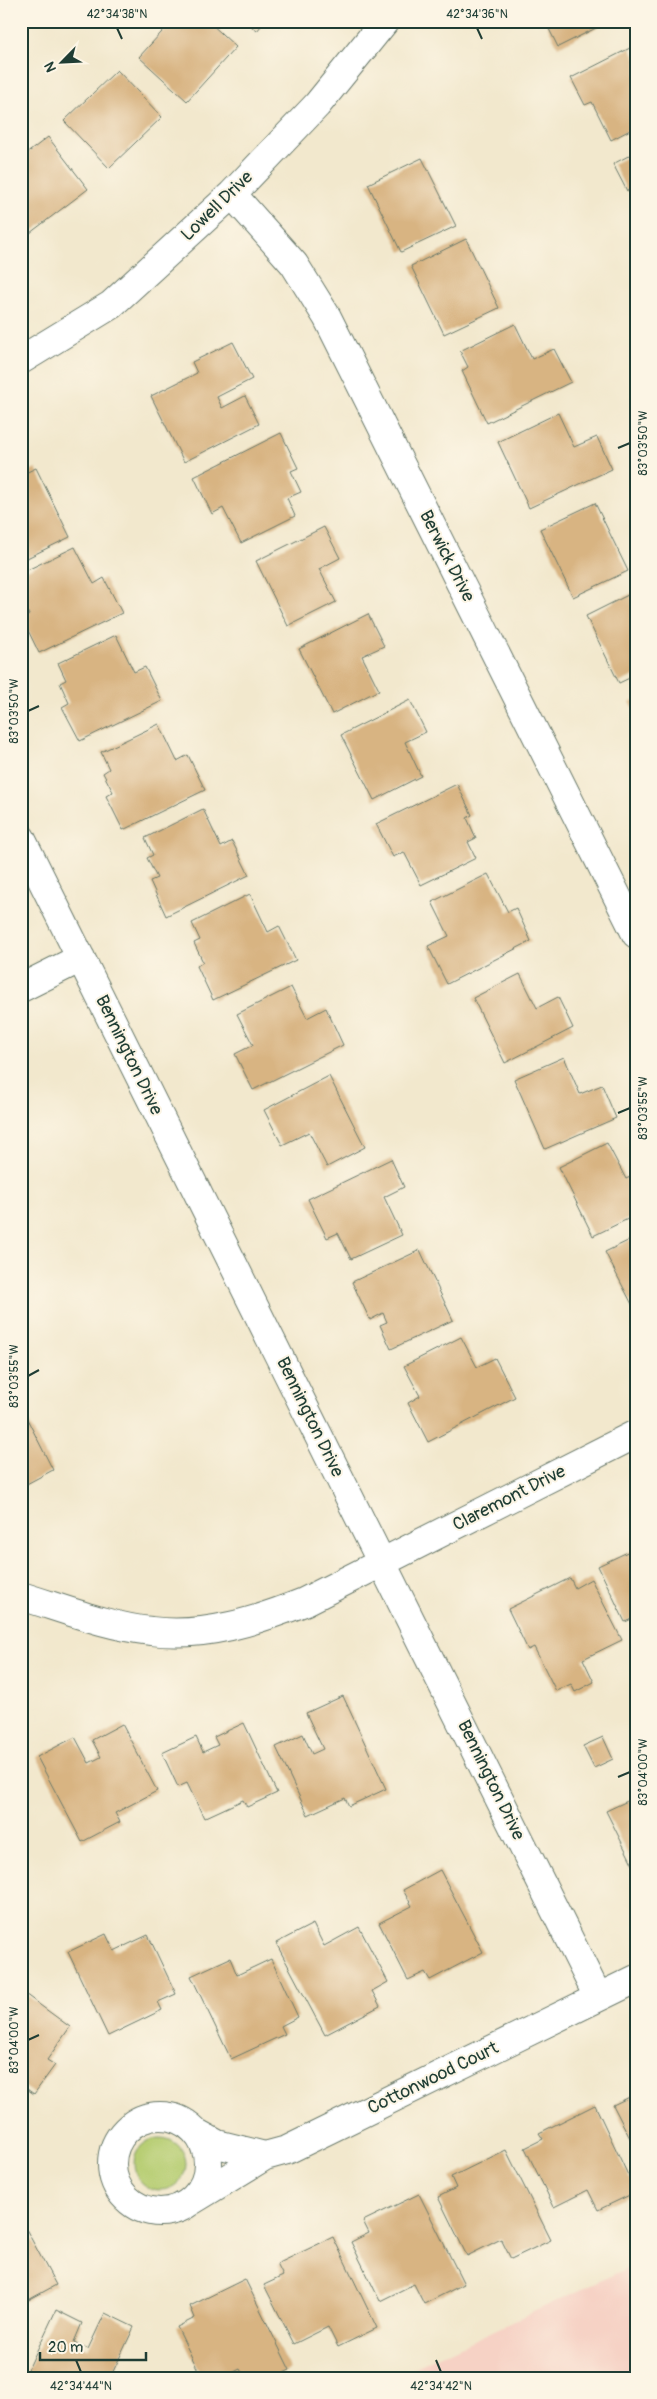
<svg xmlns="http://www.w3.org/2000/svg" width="657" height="2399" viewBox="0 0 657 2399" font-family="Pangolin,sans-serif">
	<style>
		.built { fill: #f6d2c5 }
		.green { fill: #b7ce73; stroke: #6b8654 }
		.building { fill: #d8b482 }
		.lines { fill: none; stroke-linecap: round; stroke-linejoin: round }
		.minor-casing { stroke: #69796a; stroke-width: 30 }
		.minor { stroke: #fff; stroke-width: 28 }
		.ticks { fill: none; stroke: #1f3d34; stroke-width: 2 }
		.labels { text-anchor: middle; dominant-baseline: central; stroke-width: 4; stroke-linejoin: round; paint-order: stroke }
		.street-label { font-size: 18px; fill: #1f3d34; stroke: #fcf5e5 }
		.neatline { fill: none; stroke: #1f3d34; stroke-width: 2 }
		.ticks-label { font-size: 12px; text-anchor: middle; fill: #1f3d34 }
	</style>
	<rect width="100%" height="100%" fill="#fcf5e5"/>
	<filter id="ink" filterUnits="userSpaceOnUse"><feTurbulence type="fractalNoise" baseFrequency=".02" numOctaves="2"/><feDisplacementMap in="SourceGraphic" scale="10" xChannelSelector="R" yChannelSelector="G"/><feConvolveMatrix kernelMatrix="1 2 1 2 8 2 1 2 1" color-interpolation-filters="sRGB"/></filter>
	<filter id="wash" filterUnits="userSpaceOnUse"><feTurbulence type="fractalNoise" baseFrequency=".0096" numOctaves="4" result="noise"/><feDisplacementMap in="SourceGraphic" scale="20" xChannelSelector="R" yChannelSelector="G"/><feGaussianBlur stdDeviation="1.12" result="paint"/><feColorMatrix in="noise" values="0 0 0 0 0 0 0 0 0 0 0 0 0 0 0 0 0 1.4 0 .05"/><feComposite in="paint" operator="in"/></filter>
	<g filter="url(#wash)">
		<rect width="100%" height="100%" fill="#f2e8cd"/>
		<path class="built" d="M636 2264V2378H392Z"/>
		<path class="green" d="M134 2164a26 26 0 1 1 52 0a26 26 0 1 1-52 0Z"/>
		<g id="blocks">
			<path class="building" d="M172 21H208L236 47 187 101 139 57Z
				M245 21H265L257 31Z
				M545 21H610L558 47Z
				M630 48 636 59V127L611 140 592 102 585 105 571 78Z
				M117 70 162 117 109 168 64 121Z
				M48 137 88 189 30 233 21 222V158Z
				M636 152V191L634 188 627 191 613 164Z
				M422 158 456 226 401 252 368 184Z
				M466 239 499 308 444 334 411 266Z
				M515 324 532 359 554 349 571 382 487 423 462 371 468 367 460 351Z
				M233 342 252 379 217 397 222 408 245 396 259 424 184 462 151 396 197 373 192 362Z
				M558 413 574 447 597 437 612 469 529 508 498 442Z
				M281 433 298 468 291 471 301 492 287 498 295 516 241 543 223 508 212 514 194 477Z
				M36 468 70 537 23 560 21 475Z
				M595 503 628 571 573 597 540 529Z
				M324 527 340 558 319 569 336 602 288 626 256 561Z
				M75 547 94 584 104 578 122 613 39 653 22 618 29 615 21 598V594L26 592 21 583V573Z
				M636 591V675L619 683 586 616Z
				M368 614 384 646 362 656 379 690 332 714 299 649Z
				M116 635 134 672 145 667 162 701 80 741 62 707 69 703 60 683 66 680 58 663Z
				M636 699V714L630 702Z
				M410 700 426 732 405 742 421 776 374 800 341 735Z
				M159 724 177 761 188 755 205 790 123 830 106 796 113 792 103 773 109 769 101 752Z
				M457 784 472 815 467 818 476 838 468 842 476 858 421 885 404 852 393 857 376 824Z
				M203 809 221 847 232 841 249 875 166 916 150 881 157 878 147 858 153 855 145 838Z
				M488 874 508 912 516 908 531 941 447 984 428 946 449 936 432 902Z
				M250 894 268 932 279 926 296 960 213 1000 197 966 203 962 194 943 200 940 192 923Z
				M520 974 537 1008 558 997 573 1028 505 1063 473 998Z
				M291 987 307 1018 326 1008 343 1045 253 1090 235 1054 253 1045 237 1014Z
				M564 1057 580 1094 602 1085 616 1118 545 1149 514 1079Z
				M329 1076 365 1147 327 1167 309 1132 282 1145 264 1110Z
				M607 1143 626 1179 636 1174V1215L593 1236 559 1167Z
				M391 1159 404 1187 384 1197 402 1235 351 1259 338 1233 327 1238 308 1199Z
				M636 1237V1312L605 1252Z
				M420 1250 453 1320 391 1349 380 1325 387 1322 383 1313 370 1320 352 1282Z
				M461 1337 477 1367 495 1358 515 1397 428 1442 408 1403 420 1396 404 1366Z
				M21 1407 53 1470 21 1487Z
				M636 1548V1617L625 1622 598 1566Z
				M570 1578 575 1588 591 1579 622 1640 583 1659 594 1682 575 1692 571 1684 556 1691 534 1647 528 1650 508 1609Z
				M343 1696 386 1789 349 1806 345 1798 308 1815 276 1747 303 1734 312 1754 323 1749 306 1713Z
				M244 1723 277 1793 247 1807 243 1800 204 1818 187 1783 178 1787 162 1753 196 1737 203 1752 218 1745 214 1737Z
				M122 1724 157 1791 115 1813 120 1822 82 1842 37 1757 75 1737 89 1763 101 1757 92 1740Z
				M603 1737 613 1759 594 1768 583 1746Z
				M636 1797V1871L606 1811Z
				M440 1870 483 1952 430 1980 425 1972 408 1980 379 1923 412 1906 403 1890Z
				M313 1924 324 1946 359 1927 388 1982 372 1991 380 2006 325 2035 276 1943Z
				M106 1934 114 1951 148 1935 176 1994 158 2002 162 2010 108 2036 68 1952Z
				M230 1958 237 1975 271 1959 298 2017 281 2026 285 2034 231 2059 191 1976Z
				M25 1994 70 2027 47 2060 55 2065 34 2094 21 2085V1999Z
				M636 2094V2150L613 2105Z
				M595 2105 636 2192 598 2210 588 2190 554 2207 525 2148 543 2139 539 2133Z
				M506 2150 551 2240 511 2259 501 2239 467 2256 438 2197 456 2188 451 2177Z
				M419 2194 464 2284 424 2304 414 2284 380 2301 351 2242 369 2233 363 2221Z
				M26 2229 56 2285 21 2304V2231Z
				M333 2237 377 2328 338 2347 328 2327 294 2344 264 2285 283 2276 277 2264Z
				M245 2279 290 2370 273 2378H245L240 2369 222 2378H202L177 2327 195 2318 190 2306Z
				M56 2310 82 2323 74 2342 88 2349 105 2313 134 2327 110 2378H24Z"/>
		</g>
	</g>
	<g filter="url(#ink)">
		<use href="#blocks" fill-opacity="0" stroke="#69796a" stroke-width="1"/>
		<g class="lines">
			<defs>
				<path id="minor" d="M232 194 294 264 327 317 636 934
					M21 360 111 305 232 194 317 105 385 21
					M21 838 598 1997
					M21 988 81 958
					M21 1596C61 1608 109 1627 151 1631 204 1638 256 1621 304 1602L636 1434
					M112 2164a48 48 0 1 1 96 0a48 48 0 1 1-96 0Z
					M197 2133 217 2144 265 2156
					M188 2203 265 2156 287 2150 636 1979"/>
			</defs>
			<use href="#minor" class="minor-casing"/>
			<use href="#minor" class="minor"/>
		</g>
	</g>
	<path class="ticks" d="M117 28 122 39M477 28 482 39M618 448 630 443M28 711 39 706M618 1113 630 1108M28 1376 39 1370M618 1777 630 1772M28 2040 39 2035M76 2360 81 2372M436 2360 441 2372"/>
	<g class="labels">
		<g class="street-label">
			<text transform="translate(217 206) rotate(-44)">Lowell Drive</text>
			<text transform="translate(447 556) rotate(63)">Berwick Drive</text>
			<text transform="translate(129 1055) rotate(64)">Bennington Drive</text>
			<text transform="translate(310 1417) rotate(64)">Bennington Drive</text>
			<text transform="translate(509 1498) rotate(-27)">Claremont Drive</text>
			<text transform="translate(491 1780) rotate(64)">Bennington Drive</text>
			<text transform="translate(433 2078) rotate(-26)">Cottonwood Court</text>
		</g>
	</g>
	<rect width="657" height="2399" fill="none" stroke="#fcf5e5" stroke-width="55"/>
	<g transform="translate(62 62) rotate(246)" stroke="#fcf5e5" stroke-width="4" paint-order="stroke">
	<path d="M0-4L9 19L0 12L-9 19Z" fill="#1f3d34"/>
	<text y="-8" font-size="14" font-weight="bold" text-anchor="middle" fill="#1f3d34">N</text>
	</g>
	<path d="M40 2352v8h106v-8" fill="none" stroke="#1f3d34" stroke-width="2.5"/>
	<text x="48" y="2352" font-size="15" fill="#1f3d34" stroke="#fcf5e5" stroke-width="4" paint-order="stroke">20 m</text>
	<rect x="28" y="28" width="602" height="2344" class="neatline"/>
	<g class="ticks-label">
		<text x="117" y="18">42°34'38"N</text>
		<text x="477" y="18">42°34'36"N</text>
		<text transform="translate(643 443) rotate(-90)" y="4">83°03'50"W</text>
		<text transform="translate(14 711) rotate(-90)" y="4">83°03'50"W</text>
		<text transform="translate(643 1108) rotate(-90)" y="4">83°03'55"W</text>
		<text transform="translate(14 1376) rotate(-90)" y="4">83°03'55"W</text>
		<text transform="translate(643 1772) rotate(-90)" y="4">83°04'00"W</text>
		<text transform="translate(14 2040) rotate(-90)" y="4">83°04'00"W</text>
		<text x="81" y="2390">42°34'44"N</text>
		<text x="441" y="2390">42°34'42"N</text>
	</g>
</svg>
